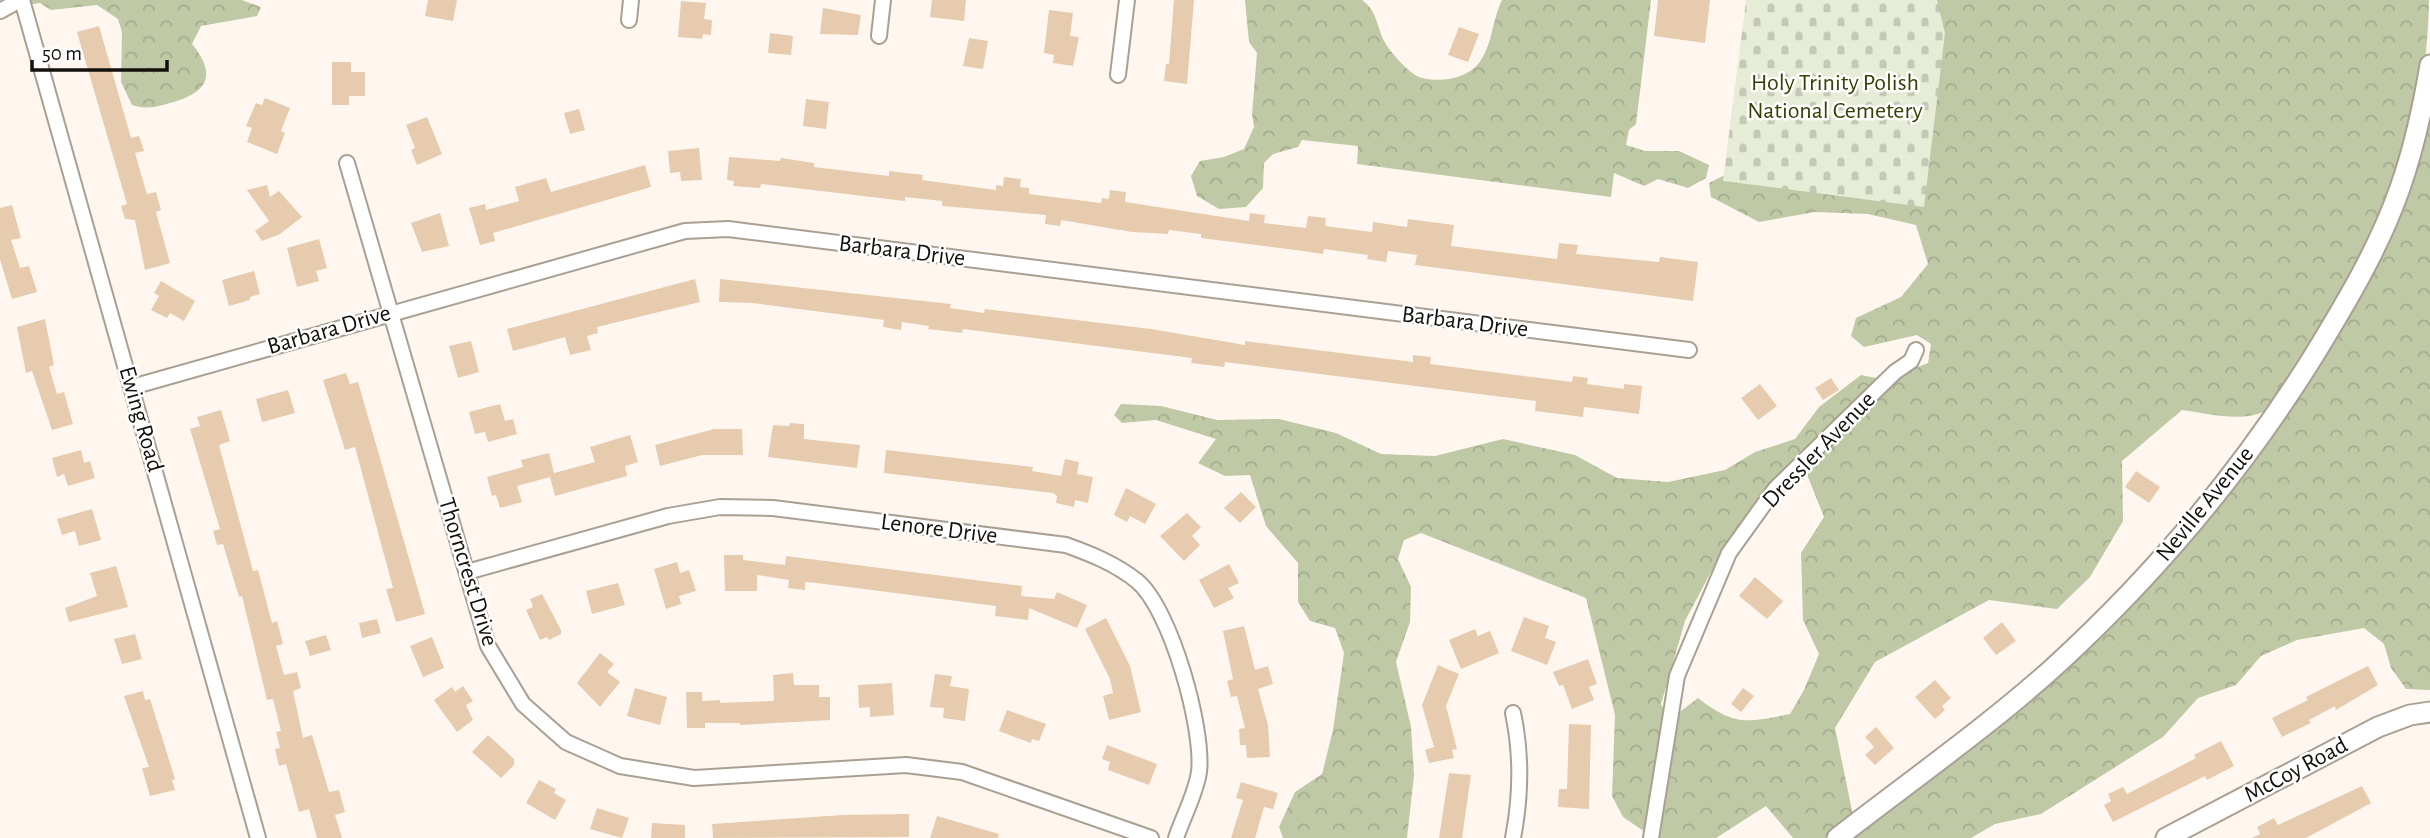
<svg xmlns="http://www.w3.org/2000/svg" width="2430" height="838" viewBox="0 0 2430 838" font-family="'Alegreya Sans',sans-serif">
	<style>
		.forest { fill: url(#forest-crowns) }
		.cemetery { fill: url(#cemetery-stones) }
		.building { fill: #e6cbae }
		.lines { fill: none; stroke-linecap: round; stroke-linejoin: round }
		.street-casing { stroke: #aa9f93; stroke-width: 18 }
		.secondary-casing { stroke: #aa9f93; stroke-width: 23 }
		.street { stroke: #fff; stroke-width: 14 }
		.secondary { stroke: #fff; stroke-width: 19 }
		.labels { text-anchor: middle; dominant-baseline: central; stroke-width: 5; stroke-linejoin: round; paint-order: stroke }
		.park-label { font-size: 24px; fill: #364004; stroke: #fff }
		.street-label { font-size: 24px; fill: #14100c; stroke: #fff }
	</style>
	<defs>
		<pattern id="forest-crowns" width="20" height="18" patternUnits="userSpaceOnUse" patternTransform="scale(1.75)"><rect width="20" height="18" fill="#bfc9a5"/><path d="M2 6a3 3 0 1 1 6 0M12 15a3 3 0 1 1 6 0" fill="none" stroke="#a3ac8d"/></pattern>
		<pattern id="cemetery-stones" width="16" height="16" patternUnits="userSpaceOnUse" patternTransform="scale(1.75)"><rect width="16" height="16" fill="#e6ecd6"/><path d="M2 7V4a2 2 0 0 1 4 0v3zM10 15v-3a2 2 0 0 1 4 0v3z" fill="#c4c9b6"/></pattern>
	</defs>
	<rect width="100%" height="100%" fill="#fff7ef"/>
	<path class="forest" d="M24 0H242L261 7 257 16 201 26 192 44C218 76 207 93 170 103 156 107 147 110 132 105L121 82 122 32 118 19 97 5 51 10 40 3 26 5Z
		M1245 0H1362C1378 12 1376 25 1384 41 1390 52 1410 75 1422 78 1442 83 1470 78 1481 60 1493 41 1492 20 1502 0H1651L1636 124 1629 130 1626 145 1645 151H1679L1709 165 1706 178 1688 188 1658 179 1644 186 1614 173 1611 197 1357 164 1358 146 1302 140 1298 147 1273 154 1264 163 1263 188 1246 207 1219 209 1197 196 1191 176 1200 161 1224 157 1244 149 1254 127 1252 114 1257 53 1249 42Z
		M1907 0H2429C2427 133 2381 242 2310 353 2302 366 2287 399 2275 406 2247 425 2213 414 2182 410L2122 461 2123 521 2090 577 2057 609 1989 600 1875 662 1835 728 1854 820 1831 838H1793L1766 806 1716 838H1654L1673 717 1698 698C1734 726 1747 723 1790 714L1804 690 1819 654 1803 620 1801 553 1824 517 1804 467 1897 375 1928 363 1931 344 1917 335 1864 347 1851 336 1856 318 1901 297 1928 264 1916 225 1868 214 1815 212 1759 222 1711 197 1709 183 1737 169Z
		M2430 82V690L2406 689 2391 668 2384 644 2364 628 2297 640 2261 656 2236 685 2198 698 2163 737 2041 814 1995 824 1971 838H1843L2125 604 2348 307Z
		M1861 375 1886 380 1774 488 1729 538 1685 621 1661 704 1667 716 1648 834 1623 817 1612 796 1615 715 1586 598 1421 533 1404 540 1398 559 1411 587 1410 622 1396 662 1411 727 1414 775 1407 838H1283L1279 827 1295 792 1322 774 1333 730 1344 653 1335 628 1310 621 1298 602V563L1266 526 1250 475 1225 476 1198 463 1216 439 1156 420 1122 423 1114 415 1121 404 1161 406 1217 420 1279 419 1336 433 1381 454 1435 456 1503 439 1575 455 1617 478 1668 482 1725 470 1755 452 1795 439 1819 407Z"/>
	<path class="cemetery" d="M1746 0H1937L1945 33 1924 207 1723 181Z"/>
	<path class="building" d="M428 0H457L453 21 425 16Z
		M932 0H966L964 21 930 17Z
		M1174 0H1194L1187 84 1164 81 1166 64H1169Z
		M1658 0H1710L1705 43 1654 36Z
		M681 1 706 3 704 19 712 20 711 35 703 34 702 39 678 37Z
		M823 8 861 15 858 35 820 34Z
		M1049 10 1073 13 1070 36 1079 37 1073 66 1053 63 1054 55 1044 53Z
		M99 26 131 138 139 136 144 151 135 153 143 181 147 194 156 192 161 210 156 212 170 263 145 270 135 220 125 219 121 206 127 204 77 32Z
		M1459 27 1479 34 1468 62 1448 55Z
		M770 33 793 36 791 55 768 53Z
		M969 38 988 41 983 69 963 66Z
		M332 62H351V72H365V96H349V105H332Z
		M265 98 290 108 281 131 285 133 277 154 247 142 252 128 246 126 256 103 262 105Z
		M806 99 829 102 826 129 803 126Z
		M579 109 585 130 570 134 564 113Z
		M427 117 442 154 417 165 411 150 415 148 406 125Z
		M699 148 702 180 681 181 680 172 670 173 668 151Z
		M729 157 780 161 781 158 814 163V167L889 176V171L923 175 922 180 996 190V185L1003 186 1004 177 1021 179 1020 187 1029 188V194L1101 203 1102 198 1109 199 1110 190 1126 192 1125 202 1249 221 1250 213 1265 215 1264 223 1306 228 1308 216 1326 218 1325 226 1372 232 1373 222 1407 227 1408 219 1454 225 1451 246 1557 259 1559 243 1578 245 1576 254 1659 262 1660 257 1698 262 1693 301 1415 265 1417 255 1388 251 1386 262 1367 259 1368 255 1324 249 1323 254 1303 251 1201 238V234L1169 230 1168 234 1132 232 1061 220 1060 226 1045 224 1046 215 942 206V201L905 197V201L761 184 760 188 733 186 734 181 727 180Z
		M645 165 651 187 493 233 495 241 480 245 469 208 485 204 486 210 519 201 515 187 546 178 551 192Z
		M267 185 270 197 279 191 302 217 280 234 262 241 255 231 269 221 247 190Z
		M12 205 21 238 11 240 20 268 29 266 37 292 12 299 0 259V208Z
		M440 213 449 246 422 252 411 223Z
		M319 239 327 268 316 271 319 281 297 287 287 248Z
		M254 271 260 294 250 297V300L229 306 222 280Z
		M695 279 700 302 597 327 598 333 587 336 591 350 570 355 565 337 513 351 507 329Z
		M720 279 951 304 950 308 984 313 985 309 1151 329 1245 345V341L1413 362V355L1431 357 1430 364 1572 382 1573 376 1588 378 1587 384 1624 389V384L1642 386 1639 414 1584 407 1583 417 1535 411 1536 401 1495 396 1225 362 1224 367 1191 363 1192 358 963 329 962 333 928 329 929 326 902 322 901 330 883 327 884 320 753 303 719 302Z
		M161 281 195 301 184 321 170 313 167 318 151 310 159 296 154 293Z
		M45 319 54 365 49 367 57 394 64 392 73 424 52 430 32 371 26 373 17 327Z
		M471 341 479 372 458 378 449 346Z
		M346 373 350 384 358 382 425 614 396 622 386 589 393 588 355 447 345 450 323 380Z
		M1831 378 1839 390 1823 400 1815 388Z
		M1760 384 1777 406 1758 420 1741 398Z
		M288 390 295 413 262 422 256 399Z
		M500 404 505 421 513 419 517 434 488 442 485 432 475 434 469 412Z
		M221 410 230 441 219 445 253 571 258 570 272 623 277 621 283 644 276 646 284 675 297 672 301 688 293 691 303 738 312 735 329 792 339 790 345 812 335 815 342 838H317L309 809 299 812 286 764 279 766 275 749 280 748 276 732 281 731 273 699 267 700 242 596 239 597 223 544 217 545 213 531 220 529 190 429 200 426 197 417Z
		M790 423 804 424V439L860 445 857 468 768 457 773 425 789 426Z
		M714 429H742L743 455H702L660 466 655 445Z
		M630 435 638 462 625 466 627 476 555 496 550 477 517 486 522 502 500 508 496 495 492 496 487 477 523 467 521 460 549 453 554 473 595 462 590 447Z
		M81 450 84 463 90 461 95 478 68 486 64 474 57 477 52 458Z
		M886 450 1033 467 1032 471 1061 476 1065 459 1079 462 1077 474 1093 477 1088 503 1075 500 1074 507 1056 503 1057 496 1053 493 884 473Z
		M2136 471 2160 487 2149 503 2125 487Z
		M1126 488 1156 504 1145 524 1130 516 1127 522 1114 515Z
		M1241 492 1256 507 1240 523 1224 508Z
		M92 509 101 540 79 546 75 531 62 535 57 519Z
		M1187 513 1201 527 1192 536 1200 545 1184 561 1160 536Z
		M724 555H743V560L785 565 786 556 1022 586 1021 596 1054 599 1057 592 1087 605 1077 628 1029 608 1028 620 995 616 996 606 817 583 805 582V590L788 588 789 580 757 575V591H725Z
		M677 562 680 573 689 570 696 591 679 596 681 604 666 609 654 569Z
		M1229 564 1239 583 1228 588 1234 598 1214 608 1199 580Z
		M116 566 128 607 69 622 65 608 97 596 90 573Z
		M1755 577 1783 601 1767 619 1739 596Z
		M618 583 625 605 592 614 586 591Z
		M542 594 561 630V634L549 640 547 637 540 640 526 610 533 607 530 599Z
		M1524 617 1549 626 1545 638 1556 642 1547 665 1511 651Z
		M1106 618 1130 666 1141 712 1109 720 1103 696 1113 693 1110 679 1085 629Z
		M377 619 381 633 362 638 359 623Z
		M2002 622 2016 641 1996 655 1983 638Z
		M1244 626 1255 670 1268 666 1273 684 1258 689 1268 725 1270 757 1247 758 1246 745H1240L1239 729 1245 728 1237 696 1231 697 1227 681 1233 679 1223 631Z
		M1475 629 1478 636 1490 631 1499 653 1461 669 1449 640Z
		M135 634 142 659 122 664 114 639Z
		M326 635 331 650 310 656 305 641Z
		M432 637 444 668 423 677 410 646Z
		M600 653 614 664 607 672 620 682 600 707 577 683Z
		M1588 659 1597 684 1589 687 1594 700 1572 709 1563 685 1559 686 1553 672Z
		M1438 665 1459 674 1446 706 1457 749 1452 750 1454 758 1429 763 1425 750 1434 747 1422 705Z
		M2368 666 2378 685 2336 710 2335 706 2309 720 2311 723 2282 737 2272 718 2308 700 2306 697Z
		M793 673 794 685H819V697H830V720L740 725V723H705V728H687L686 692H702V701L720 700V703L774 701 773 675Z
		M935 674 952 676 950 686 969 689 965 721 943 718 944 708 930 707Z
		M1935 680 1951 698 1942 706 1945 710 1935 719 1915 697Z
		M892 683 894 715 870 717V707L859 708 858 685Z
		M463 686 473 701 466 705 473 720 457 732 434 700 452 687 455 692Z
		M635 688 667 697 660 725 627 716Z
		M1743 688 1754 696 1741 712 1731 704Z
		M143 691 145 700 150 699 175 779 172 780 175 790 150 796 142 768 149 767 124 696Z
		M1007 710 1046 724 1039 741 1032 739 1031 743 999 731Z
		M1569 724 1591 725 1589 809 1558 807 1559 789H1567Z
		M1876 727 1894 748 1875 765 1865 755 1874 747 1865 737Z
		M488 735 514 759V765L501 778 472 752Z
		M2221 741 2234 766 2207 780 2205 776 2113 822 2104 805 2111 801 2108 794 2123 787 2127 794 2196 758 2194 755Z
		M1107 745 1157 764 1149 785 1108 770 1110 762 1102 759Z
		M1449 773 1471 775 1462 838H1439Z
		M539 780 556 789 554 793 566 800 555 820 526 803Z
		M1241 782 1278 793 1273 809 1264 807 1255 838H1231L1243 800 1236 798Z
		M2362 786 2371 803 2306 838H2252L2260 834 2257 827 2274 818 2278 825Z
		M597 808 629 818 622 838 590 829Z
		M909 814V837L713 838 712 824 843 815Z
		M937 816 999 834 998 838H930Z
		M652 823 685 825V838H651Z"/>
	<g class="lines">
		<defs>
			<path id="street" d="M22 0 258 838
				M0 11 20 0
				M629 20 631 0
				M879 36 883 0
				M1118 75 1127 0
				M347 163 488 646 523 704 566 742 620 766 694 778 906 765 962 772 1151 838
				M132 387 685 231 728 229 1689 350
				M467 572 668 516 720 507 773 508 1066 545C1091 554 1116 564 1137 581 1171 609 1204 729 1199 772 1196 793 1183 817 1176 838
				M1513 838C1521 796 1522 755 1513 713
				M1651 838 1677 676 1729 553 1775 489 1895 372 1911 361 1916 350"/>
			<path id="secondary" d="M1837 838C1909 782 1985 729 2053 668 2155 575 2240 474 2313 357 2346 303 2379 248 2400 188 2414 148 2423 107 2430 65
				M2166 838 2378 727 2410 715 2430 712"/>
		</defs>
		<use href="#street" class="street-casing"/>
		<use href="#secondary" class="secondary-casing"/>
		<use href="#street" class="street"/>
		<use href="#secondary" class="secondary"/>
	</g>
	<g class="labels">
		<g class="park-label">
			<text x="1835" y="83">Holy Trinity Polish<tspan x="1835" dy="28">National Cemetery</tspan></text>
		</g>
		<g class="street-label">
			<text transform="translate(902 251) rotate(7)">Barbara Drive</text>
			<text transform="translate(1465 322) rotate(7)">Barbara Drive</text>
			<text transform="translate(329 330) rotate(-16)">Barbara Drive</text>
			<text transform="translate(141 419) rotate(74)">Ewing Road</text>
			<text transform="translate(1819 450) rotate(-46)">Dressler Avenue</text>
			<text transform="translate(2205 504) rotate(-51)">Neville Avenue</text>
			<text transform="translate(939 529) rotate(7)">Lenore Drive</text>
			<text transform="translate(468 572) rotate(73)">Thorncrest Drive</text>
			<text transform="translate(2296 770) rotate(-28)">McCoy Road</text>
		</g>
	</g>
	<path d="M32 60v10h135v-10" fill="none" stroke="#14100c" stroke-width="3.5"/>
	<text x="42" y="60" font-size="21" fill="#14100c" stroke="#ffffff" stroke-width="5" paint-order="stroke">50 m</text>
</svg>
